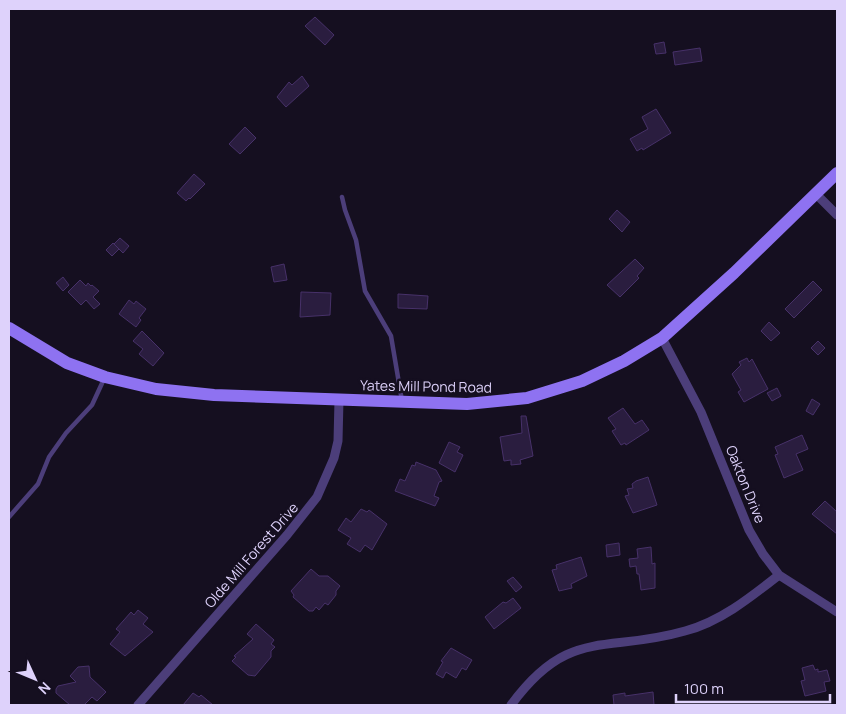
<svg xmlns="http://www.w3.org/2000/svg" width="846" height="714" viewBox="0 0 846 714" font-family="Manrope,sans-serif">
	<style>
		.building { fill: #2a1d3f; stroke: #473169 }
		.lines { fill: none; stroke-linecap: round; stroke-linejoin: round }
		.lane { stroke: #4c3e7a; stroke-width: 4.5 }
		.street { stroke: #4c3e7a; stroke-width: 9 }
		.secondary { stroke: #8e72f1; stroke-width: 12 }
		.labels { text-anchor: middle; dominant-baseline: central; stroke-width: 5; stroke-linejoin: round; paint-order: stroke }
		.street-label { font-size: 14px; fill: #ded2fb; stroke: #150f20 }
	</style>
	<rect width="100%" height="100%" fill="#150f20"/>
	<path class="building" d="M315 17 334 35 325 45 305 26Z
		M664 42 666 53 656 54 654 44Z
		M700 48 702 61 675 65 673 52Z
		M302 76 309 86 286 107 277 97 289 82 292 85Z
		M656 109 671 133 643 150 642 148 637 151 630 139 648 129 642 117Z
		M245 127 256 138 240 154 229 144Z
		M194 174 205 184 190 199 189 198 186 201 177 193Z
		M617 210 630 222 622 232 609 219Z
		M120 238 129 246 123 253 114 244Z
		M113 243 119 249 112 256 106 250Z
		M635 259 644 268 637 276 639 278 620 297 607 285Z
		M284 264 287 280 274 282 271 267Z
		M63 277 69 285 63 291 56 283Z
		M80 280 86 286 88 283 91 286 92 285 99 291 93 297 100 304 94 309 86 300 81 305 68 292Z
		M813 281 822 290 794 318 785 309Z
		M301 292 331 293 330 315 300 317Z
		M398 294 428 296 427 309 398 308Z
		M129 300 134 304 136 301 146 309 139 318 141 320 136 327 119 314Z
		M769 322 780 333 771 341 761 331Z
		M142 331 164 353 153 366 139 354 143 349 133 341Z
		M818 341 825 348 818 355 811 348Z
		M747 358 749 362 752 359 768 389 744 402 738 392 741 390 732 374 741 365 739 362Z
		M777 388 781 396 772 401 767 393Z
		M812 399 820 404 813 415 806 411Z
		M623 408 635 424 642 420 649 430 626 445 625 443 621 445 612 431 616 429 608 418Z
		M521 416H526L533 456 520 460 521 464 511 465V460L504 461 500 437 522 433Z
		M802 435 808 449 796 454 803 470 784 478 775 455 778 454 775 447Z
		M449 442 460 447 457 452 463 455 455 472 439 463Z
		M416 462 436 470 442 481 439 482 434 496 439 498 435 506 395 491 400 479 405 481 412 465 415 466Z
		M648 477 657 505 633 513 625 496 629 495 627 489 633 488 632 484 636 481Z
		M825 501 837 512V534L812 514Z
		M361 509 367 512 369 510 387 524 372 550 365 545 360 552 347 544 351 538 338 530 346 518 351 522Z
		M619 543 620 555 607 557 606 545Z
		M651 547 652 564 655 563V588L641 590 639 574H637L636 566 630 567 629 559 638 558 637 549Z
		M581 557 587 576 571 584 572 588 559 591 552 570 557 569 556 565Z
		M311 569 319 576H328L340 586 336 591V595L328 605 325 603 319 610 316 607 313 611H309L293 597 294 595 291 591Z
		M513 577 522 587 516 592 507 581Z
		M513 598 521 608 494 629 485 617 503 602 506 603Z
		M138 610 148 618 143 624 153 632 125 656 110 644 120 632 116 629 131 612 134 615Z
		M256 624 274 640 271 644 275 647 271 651V657L255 676 248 675 232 661 236 657 234 656 253 639 247 634Z
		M451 648 472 660 466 670 462 668 456 678 446 672 443 678 436 674 443 662 441 661Z
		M813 665 815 670 818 669V672L827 670 830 681 824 682 826 691 805 696 801 681 805 680 802 668Z
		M89 666 90 677 106 692 97 701 92 697 84 705H70L56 693V689L58 686 76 682 70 676 78 667Z
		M653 692 654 705H614L613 695 625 693V696Z
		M193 693 199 697 201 695 213 705H183Z"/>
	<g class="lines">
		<path class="lane" d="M342 197 345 210 356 240 365 291 391 336 402 401
			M9 517 38 484 49 457 66 433 92 405 104 379"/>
		<path class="street" d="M816 194 837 215
			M662 338 701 412 749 530 763 554 779 575 837 612
			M138 705 287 535 317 497 334 458 338 441 339 400
			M511 705C569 626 605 654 685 631 720 622 751 597 779 575"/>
		<path class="secondary" d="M9 328 67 363 105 377 156 389 214 395 467 404 527 398 582 381 624 361 662 338 734 273 837 173"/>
	</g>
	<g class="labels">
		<g class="street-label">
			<text transform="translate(426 386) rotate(1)">Yates Mill Pond Road</text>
			<text transform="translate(746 484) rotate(68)">Oakton Drive</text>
			<text transform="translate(251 555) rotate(-49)">Olde Mill Forest Drive</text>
		</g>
	</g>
	<rect width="846" height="714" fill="none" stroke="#ded2fb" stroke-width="20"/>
	<g transform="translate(35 679) rotate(134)" stroke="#150f20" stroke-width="4" paint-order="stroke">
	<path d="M0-4L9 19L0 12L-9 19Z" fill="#ded2fb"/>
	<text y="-8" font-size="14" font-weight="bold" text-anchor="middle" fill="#ded2fb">N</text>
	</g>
	<path d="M676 694v8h154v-8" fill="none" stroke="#ded2fb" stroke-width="2.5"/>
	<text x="684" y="694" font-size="15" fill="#ded2fb" stroke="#150f20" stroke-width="4" paint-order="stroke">100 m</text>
</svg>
